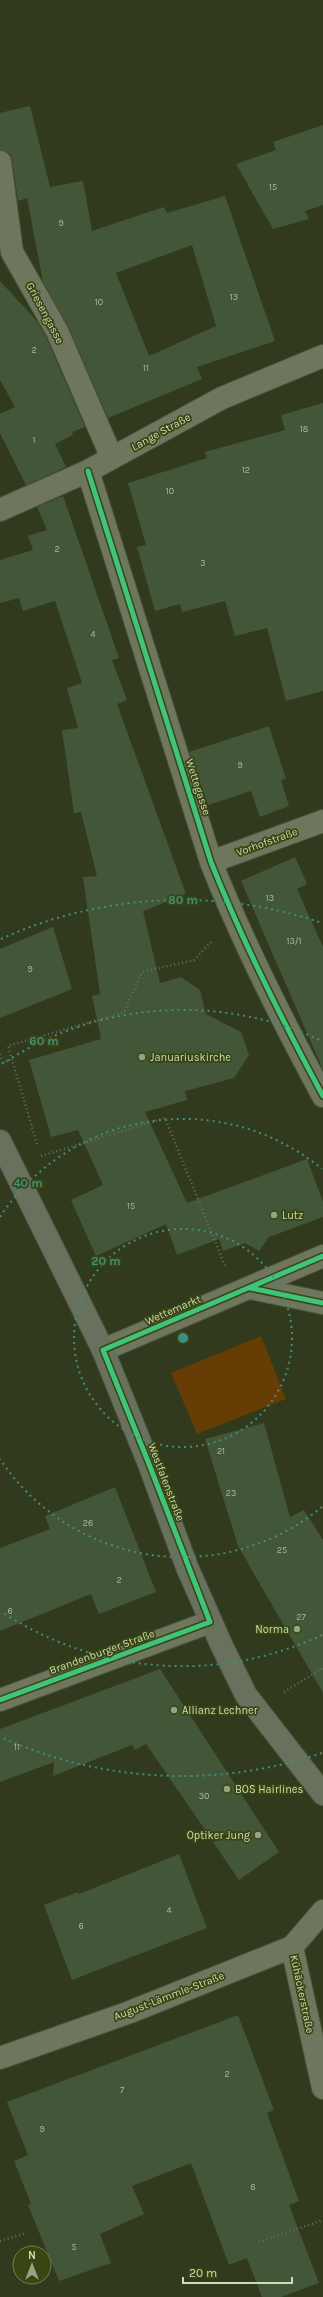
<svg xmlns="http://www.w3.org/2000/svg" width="323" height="2297" viewBox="0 0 323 2297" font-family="Karla,sans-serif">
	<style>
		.green { fill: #653d05 }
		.building { fill: #435638; fill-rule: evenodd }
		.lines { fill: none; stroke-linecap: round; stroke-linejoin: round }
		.minor-casing { stroke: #4e553e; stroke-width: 24 }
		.major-casing { stroke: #4e553e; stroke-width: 24 }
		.path { stroke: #686f58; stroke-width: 2.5; stroke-dasharray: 1 3; stroke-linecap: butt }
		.minor { stroke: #6f765e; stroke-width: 22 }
		.major { stroke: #67715d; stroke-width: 22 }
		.cycleway-casing { stroke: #384611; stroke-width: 8 }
		.cycleway { stroke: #40c37c; stroke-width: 5 }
		.ring { fill: none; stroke: #3f8f80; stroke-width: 2; stroke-dasharray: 2 4 }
		.poi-dot { fill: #98a382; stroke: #384611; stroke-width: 1.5 }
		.labels { text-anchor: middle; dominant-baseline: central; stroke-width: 3.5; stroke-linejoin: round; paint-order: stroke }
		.number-label { font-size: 9px; fill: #acba98 }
		.street-label { font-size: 11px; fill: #cfdbb8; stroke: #384611 }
		.poi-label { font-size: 11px; fill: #cfdbb8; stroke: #384611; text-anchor: start }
		.centre { fill: #3f8f80; stroke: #384611; stroke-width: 2 }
		.ring-label { font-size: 12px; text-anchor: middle; font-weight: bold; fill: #3f8f80; stroke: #384611; stroke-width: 3.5; stroke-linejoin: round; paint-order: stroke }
	</style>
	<rect width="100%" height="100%" fill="#323a1d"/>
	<path class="green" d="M261 1336 286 1399 197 1434 171 1373Z"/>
	<path class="building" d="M30 106 50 187 83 181 92 231 164 207 167 213 225 196 275 341 197 367 202 379 108 418 68 326 43 282 27 198 18 201 12 160 10 154 0 150V113ZM192 245 216 326 149 356 116 273Z
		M323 125V205L305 211 309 219 273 229 236 164 276 150 273 142Z
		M0 281 37 321 46 337 85 427 72 432 73 435 55 444 66 467 26 485 0 433V414L15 407 0 380Z
		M323 403V691L286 701 267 628 235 636 225 601 182 612 180 604 155 611 137 547 146 545 128 483 207 458 205 452 285 430 281 415Z
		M63 496 119 658 112 660 127 700 117 704 186 894 143 911 160 983 181 977 200 990 206 1014 241 1032 249 1055 234 1078 185 1091 187 1100 145 1112 187 1203 307 1159 323 1202V1217L269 1237 259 1251 245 1243 223 1251 219 1239 177 1255 166 1224 96 1256 71 1200 103 1185 78 1130 51 1137 29 1060 101 1039 92 996 100 994 83 877 97 876 81 812 74 813 62 730 78 728 67 688 82 683 55 601 23 611 19 598 0 603V560L33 550 28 536 47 530 37 507Z
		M269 726 286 779 281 780 289 806 260 817 251 791 208 805 189 752Z
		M295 857 307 884 297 889 323 947V1070L241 881Z
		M53 927 72 989 0 1018V949Z
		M264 1423 290 1517 304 1510 323 1540V1693L238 1546 205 1439Z
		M115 1487 156 1592 99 1614 91 1594 0 1631V1548L50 1529 45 1516Z
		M160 1669 279 1852 239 1880 213 1842 232 1835 208 1834 146 1744 135 1750 132 1745 53 1776 54 1762 0 1782V1729Z
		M179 1854 207 1928 72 1980 44 1905 78 1892 79 1894Z
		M238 2015 274 2110 267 2113 299 2201 289 2205 319 2283 281 2297H262L247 2258 229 2265 191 2163 132 2186 144 2214 100 2234 111 2263 59 2281 28 2205 31 2204 14 2161 28 2155 7 2102Z"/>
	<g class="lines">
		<defs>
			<path id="minor" d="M0 162 12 252 57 331 112 458
				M88 471 211 862C243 943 282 1020 323 1096
				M0 510 88 471 222 398 323 356
				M211 862 323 821
				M250 1288 323 1303
				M103 1350 323 1256
				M0 1700 210 1622
				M292 1947 323 2088
				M0 2058 130 2012 292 1947 323 1911"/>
			<path id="major" d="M0 1141 103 1350 149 1464 187 1567 221 1644 246 1695 323 1794"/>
		</defs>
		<use href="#minor" class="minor-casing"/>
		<use href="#major" class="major-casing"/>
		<path class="path" d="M0 1054 3 1063 12 1059
			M37 1144 8 1046 124 1012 142 972 194 960 212 941
			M41 1156 165 1118 225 1266
			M284 1692 323 1668
			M0 2241 27 2233
			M259 2242 323 2220"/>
		<use href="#minor" class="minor"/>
		<use href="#major" class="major"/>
		<defs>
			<path id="cycleway" d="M88 471 211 862C243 943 282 1020 323 1096
				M250 1288 323 1303
				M0 1700 210 1622 149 1464 103 1350 323 1256"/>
		</defs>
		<use href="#cycleway" class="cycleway-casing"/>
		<use href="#cycleway" class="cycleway"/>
	</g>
	<g class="ring">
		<circle cx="183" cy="1338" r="109"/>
		<path d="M322 1507A219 219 0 0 1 0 1459M0 1217A219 219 0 0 1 322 1169"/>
		<path d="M322 1635A328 328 0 0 1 2 1612M2 1064A328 328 0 0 1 322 1041"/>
		<path d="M322 1753A438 438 0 0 1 1 1737M1 939A438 438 0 0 1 322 923"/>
	</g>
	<g class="poi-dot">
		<circle cx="142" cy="1057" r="4"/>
		<circle cx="274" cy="1215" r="4"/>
		<circle cx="297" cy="1629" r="4"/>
		<circle cx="174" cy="1710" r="4"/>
		<circle cx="227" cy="1789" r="4"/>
		<circle cx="258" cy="1835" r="4"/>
	</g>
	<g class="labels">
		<g class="number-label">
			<text x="273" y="187">15</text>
			<text x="61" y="223">9</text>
			<text x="234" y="297">13</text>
			<text x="99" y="302">10</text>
			<text x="34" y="350">2</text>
			<text x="146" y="368">11</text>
			<text x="304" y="429">18</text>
			<text x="34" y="440">1</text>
			<text x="246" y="470">12</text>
			<text x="170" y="491">10</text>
			<text x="57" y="549">2</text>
			<text x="203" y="563">3</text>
			<text x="93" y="634">4</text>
			<text x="240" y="765">9</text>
			<text x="270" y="898">13</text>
			<text x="294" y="941">13/1</text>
			<text x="30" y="969">9</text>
			<text x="131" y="1206">15</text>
			<text x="221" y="1451">21</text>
			<text x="231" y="1493">23</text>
			<text x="88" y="1523">26</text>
			<text x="282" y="1550">25</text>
			<text x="119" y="1580">2</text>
			<text x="10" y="1611">6</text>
			<text x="301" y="1617">27</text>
			<text x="17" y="1747">11</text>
			<text x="204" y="1796">30</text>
			<text x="169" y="1910">4</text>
			<text x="81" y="1926">6</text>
			<text x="227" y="2074">2</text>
			<text x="122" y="2090">7</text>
			<text x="42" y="2129">9</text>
			<text x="253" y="2187">8</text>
			<text x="74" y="2247">5</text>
		</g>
		<g class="street-label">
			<text transform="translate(45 313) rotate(62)">Griesengasse</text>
			<text transform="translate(161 432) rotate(-29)">Lange Straße</text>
			<text transform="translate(198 787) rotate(72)">Wettegasse</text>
			<text transform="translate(267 842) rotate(-20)">Vorhofstraße</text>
			<text transform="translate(173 1310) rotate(-23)">Wettemarkt</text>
			<text transform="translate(166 1482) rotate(69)">Westfalenstraße</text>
			<text transform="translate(102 1652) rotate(-20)">Brandenburger Straße</text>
			<text transform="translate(302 1994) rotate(78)">Kühäckerstraße</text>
			<text transform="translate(169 1996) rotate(-21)">August-Lämmle-Straße</text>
		</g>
		<g class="poi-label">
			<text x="150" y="1057">Januariuskirche</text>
			<text x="282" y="1215">Lutz</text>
			<text x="289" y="1629" text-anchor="end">Norma</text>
			<text x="182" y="1710">Allianz Lechner</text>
			<text x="235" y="1789">BOS Hairlines</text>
			<text x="250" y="1835" text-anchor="end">Optiker Jung</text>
		</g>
	</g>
	<circle cx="183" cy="1338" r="6" class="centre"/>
	<g class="ring-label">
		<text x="183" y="904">80 m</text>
		<text x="44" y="1045">60 m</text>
		<text x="28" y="1187">40 m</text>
		<text x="106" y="1265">20 m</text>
	</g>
	<g transform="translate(32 2265)"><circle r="19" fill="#384611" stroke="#748254"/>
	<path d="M0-3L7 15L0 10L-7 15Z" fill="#98a382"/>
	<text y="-6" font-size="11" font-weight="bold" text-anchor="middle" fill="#cfdbb8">N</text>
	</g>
	<path d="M183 2277v6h109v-6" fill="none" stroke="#cfdbb8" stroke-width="2"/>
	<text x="189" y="2277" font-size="12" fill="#cfdbb8" stroke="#384611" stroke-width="3" paint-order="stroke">20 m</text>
</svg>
